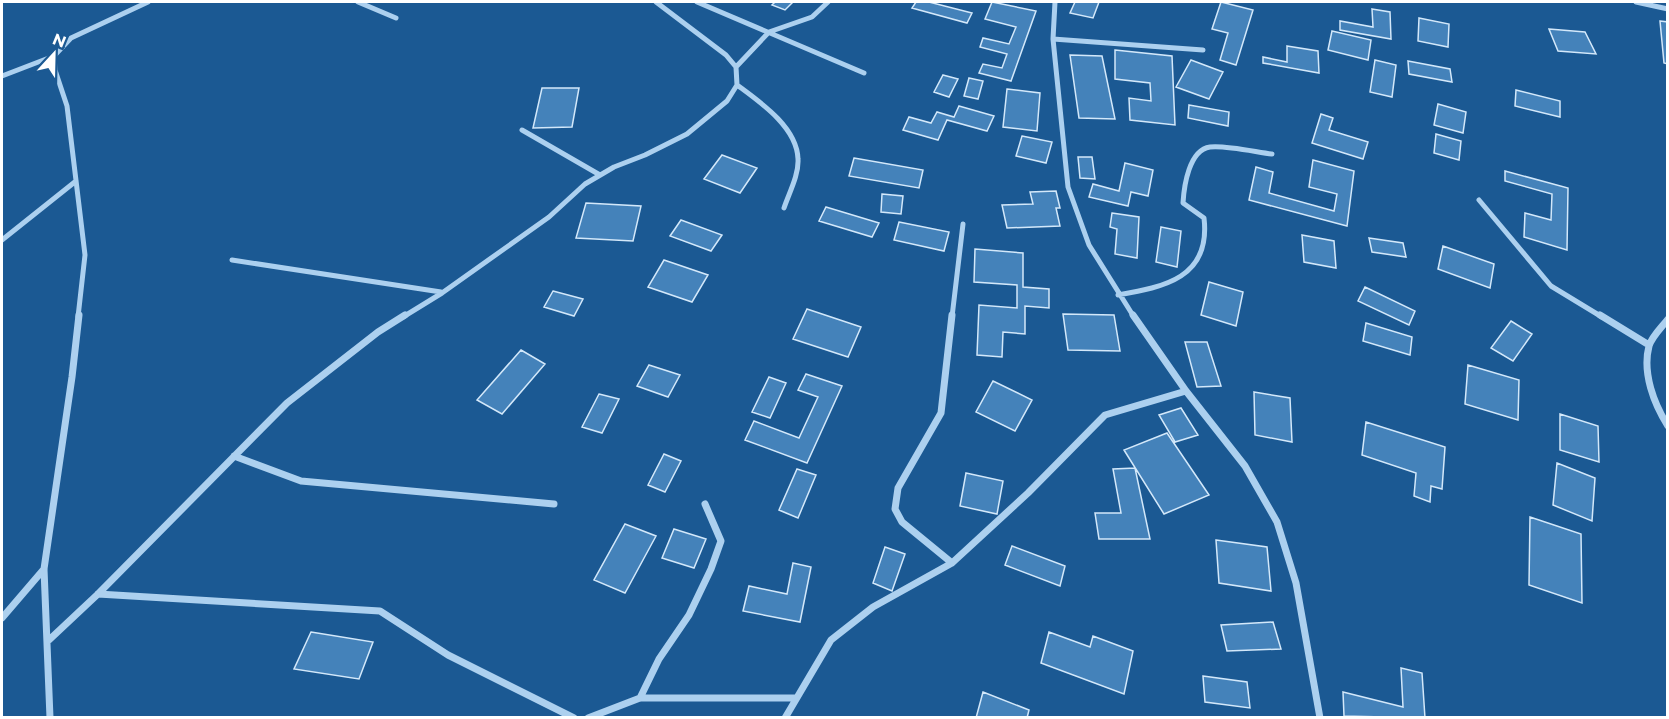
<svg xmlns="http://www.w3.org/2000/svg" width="1669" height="719" viewBox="0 0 1669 719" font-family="Montserrat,sans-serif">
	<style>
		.building { fill: #4482ba; stroke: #d3e8fa; stroke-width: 1.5 }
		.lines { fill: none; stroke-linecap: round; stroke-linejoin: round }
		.minor-far1 { stroke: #acd0ef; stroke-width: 5 }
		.minor { stroke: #acd0ef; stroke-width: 7 }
	</style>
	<rect width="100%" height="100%" fill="#1b5993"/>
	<path class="building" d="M775 2H793L785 10 772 5Z
		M916 2H929L972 13 967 23 912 8Z
		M992 2 1036 11 1011 81 979 73 983 64 1002 68 1007 54 980 47 983 38 1009 44 1016 27 985 19Z
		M1075 2H1099L1093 18 1070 13Z
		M1221 2 1253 10 1236 65 1220 60 1228 33 1212 29Z
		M1372 9 1390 12 1391 39 1340 30V21L1373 27Z
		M1419 18 1449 24 1448 47 1418 41Z
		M1660 21 1668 22V64L1664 63Z
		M1549 29 1585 32 1596 54 1558 51Z
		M1332 31 1371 40 1368 60 1328 50Z
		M1287 46 1318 51 1319 73 1263 63V57L1287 62Z
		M1115 50 1172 56 1175 125 1130 120 1129 98 1151 101 1150 83 1115 79Z
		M1070 55 1102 56 1115 119 1079 118Z
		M1191 60 1223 72 1209 99 1176 87Z
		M1375 60 1396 65 1392 97 1370 92Z
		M1408 61 1450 69 1452 82 1409 74Z
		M943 75 958 79 949 97 934 92Z
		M969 78 983 81 978 99 964 96Z
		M542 88H579L572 127 533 128Z
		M1007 89 1040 93 1037 131 1003 127Z
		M1516 90 1560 101V117L1515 106Z
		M1438 104 1466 112 1463 133 1434 125Z
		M1189 105 1229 112 1228 126 1188 118Z
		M959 106 994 116 987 131 947 120 938 140 903 130 909 117 931 123 937 112 954 117Z
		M1321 114 1333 118 1329 130 1368 142 1363 159 1312 143Z
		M1436 134 1461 141 1459 160 1434 153Z
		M1022 136 1052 142 1046 163 1016 156Z
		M722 155 757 168 740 193 704 179Z
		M1078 157H1092L1095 179 1080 178Z
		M854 158 923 170 919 188 849 176Z
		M1313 160 1354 171 1347 226 1249 200 1256 167 1273 172 1269 193 1334 211 1337 194 1309 187Z
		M1125 163 1153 170 1148 196 1131 192 1128 206 1089 197 1093 184 1119 191Z
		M1505 171 1568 188 1567 250 1524 237 1525 213 1551 220 1552 194 1505 181Z
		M1056 191 1060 208H1056L1060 226 1007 228 1002 205 1033 204 1030 192Z
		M882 194 903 196 901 214 881 212Z
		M586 203 641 206 633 241 576 238Z
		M826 207 879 223 872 237 819 221Z
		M1112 213 1139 217 1137 258 1115 254 1117 229 1110 227Z
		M681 220 722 235 711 251 670 236Z
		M899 222 949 232 944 251 894 240Z
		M1161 227 1181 231 1177 267 1156 262Z
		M1302 235 1334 241 1336 268 1304 262Z
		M1369 238 1403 243 1406 257 1372 252Z
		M1443 246 1494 264 1490 288 1438 269Z
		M975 249 1023 253V287L1049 289V308L1025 306V334L1003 332 1002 357 977 355 979 305 1017 308V285L974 282Z
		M664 260 708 275 692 302 648 287Z
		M1209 282 1243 292 1236 326 1201 315Z
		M1365 287 1415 311 1409 325 1358 301Z
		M553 291 583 299 574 316 544 307Z
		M807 309 861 327 848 357 793 339Z
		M1063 314 1114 315 1120 351 1068 350Z
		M1511 321 1532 334 1513 361 1491 348Z
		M1366 323 1412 337 1410 355 1363 341Z
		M1185 342H1207L1221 386 1197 387Z
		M521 350 545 364 502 414 477 400Z
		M649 365 680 375 668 397 637 386Z
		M1468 365 1519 380 1518 420 1465 404Z
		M806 374 842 386 807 463 745 440 754 421 799 438 818 397 798 390Z
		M769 377 786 383 770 418 752 412Z
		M993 381 1032 400 1015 431 976 412Z
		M1254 392 1290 398 1292 442 1255 435Z
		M599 394 619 399 602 433 582 427Z
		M1181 408 1198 435 1175 442 1159 415Z
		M1560 414 1598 426 1599 462 1560 450Z
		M1366 422 1445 447 1442 489 1431 486 1430 502 1414 496 1416 473 1362 455Z
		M1167 433 1209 495 1164 514 1124 450Z
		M664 454 681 461 665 492 648 485Z
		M1557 463 1595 478 1592 521 1553 505Z
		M1135 468 1150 539H1099L1095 513H1121L1113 469Z
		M797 469 816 475 798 518 779 510Z
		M966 473 1003 481 997 514 960 506Z
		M1530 517 1581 534 1582 603 1529 585Z
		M625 524 656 536 625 593 594 580Z
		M674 529 706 539 694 568 662 558Z
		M1216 540 1267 547 1271 591 1219 583Z
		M1012 546 1065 566 1060 586 1005 565Z
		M885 547 905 554 892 591 873 583Z
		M793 563 811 567 800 622 743 611 749 586 787 594Z
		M1273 622 1281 649 1227 651 1221 625Z
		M311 632 373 642 359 679 294 669Z
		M1049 632 1090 647 1093 636 1133 651 1124 694 1041 663Z
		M1401 668 1422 673 1425 718 1344 716 1343 692 1403 707Z
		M1203 676 1247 682 1250 708 1205 702Z
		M983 692 1029 710 1027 718H976Z"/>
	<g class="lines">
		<path class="minor-far1" d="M358 2 396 18
			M697 2 864 73
			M1055 2 1053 39 1068 187 1089 245 1134 317
			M1636 2 1668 9
			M1053 39 1203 50
			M736 67 769 32 812 17 828 2
			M2 76 54 56
			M737 85C760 102 797 127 798 159 799 175 789 193 784 208
			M522 130 600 175
			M1479 200 1551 286 1602 317
			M2 240 76 181
			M232 260 441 292
			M1118 295C1164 287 1211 278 1204 218L1183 203C1184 186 1189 150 1210 147 1225 145 1256 152 1272 154
			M78 317 85 255 67 106 55 70 54 56 71 38 148 2
			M403 317 442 293 549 217 585 184 614 167 645 155 687 134 727 101 737 85 736 67 726 55 656 2
			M952 317 963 224"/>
		<path class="minor" d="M1133 315 1186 391 1245 466 1277 522 1296 583 1320 718
			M1600 315 1649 345
			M1668 319C1662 327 1652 336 1649 346 1642 373 1654 404 1668 426
			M234 456 301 481 554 504
			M952 563 902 522 895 509 898 488 941 413 952 315
			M98 594 380 611 448 655 574 718
			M2 618 44 569
			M49 640 98 594 287 403 378 332 405 315
			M640 698 659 659 689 615 711 569 721 541 705 504
			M50 718 44 569 72 377 79 315
			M588 718 640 698H795
			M785 718 831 640 873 607 952 563 1028 493 1105 415 1186 391"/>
	</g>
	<rect width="1669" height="719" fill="none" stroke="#ffffff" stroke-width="6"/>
	<g transform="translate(54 54) rotate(22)" stroke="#1b5993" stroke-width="4.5" paint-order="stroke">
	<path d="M0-4.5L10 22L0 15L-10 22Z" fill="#ffffff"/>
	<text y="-9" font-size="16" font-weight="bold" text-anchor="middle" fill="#ffffff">N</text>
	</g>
</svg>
